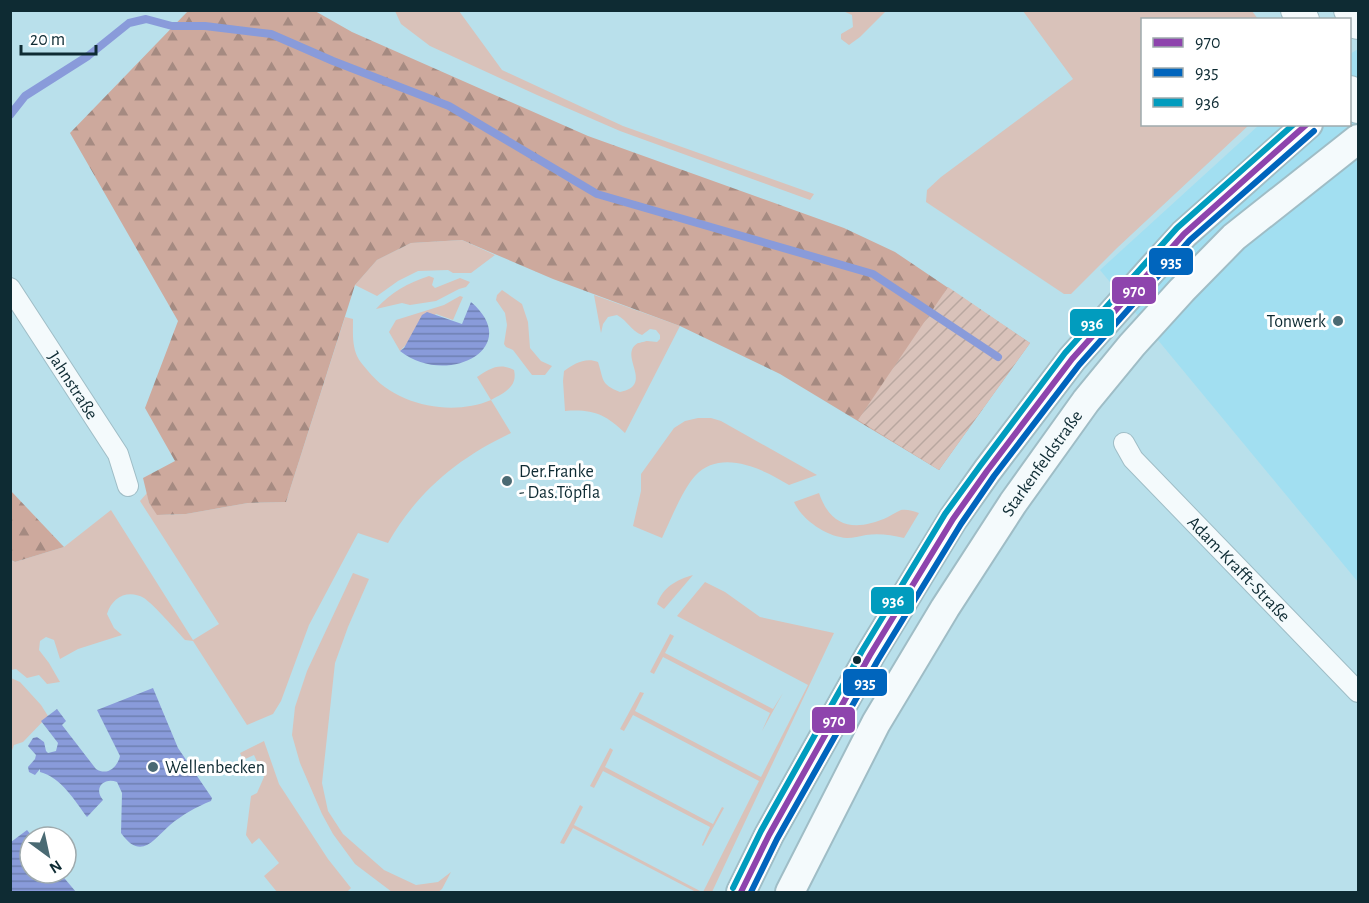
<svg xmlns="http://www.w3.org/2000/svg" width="1369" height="903" font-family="'Alegreya Sans',sans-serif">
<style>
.built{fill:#a2dff1}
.grass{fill:#d9c2ba}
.forest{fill:url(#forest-firs)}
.garden{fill:url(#garden-furrows)}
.water{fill:url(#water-rules)}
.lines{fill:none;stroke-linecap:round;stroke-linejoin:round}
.stream{stroke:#899bda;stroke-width:8}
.street-casing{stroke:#9fbdc6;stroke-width:22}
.secondary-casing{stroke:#9fbdc6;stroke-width:32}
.primary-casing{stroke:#9fbdc6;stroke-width:34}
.street{stroke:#f4fafc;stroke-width:20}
.secondary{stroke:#f4fafc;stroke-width:28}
.primary{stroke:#f4fafc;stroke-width:32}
.bus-1-casing{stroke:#fff;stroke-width:10}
.bus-2-casing{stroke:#fff;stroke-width:10}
.bus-3-casing{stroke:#fff;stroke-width:10}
.bus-1{stroke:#8e44ad;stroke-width:6}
.bus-2{stroke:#0065bd;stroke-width:6}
.bus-3{stroke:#019cbe;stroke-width:6}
.poi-dot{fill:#4a6a73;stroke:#fff;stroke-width:2}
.bus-dot{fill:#0e2b33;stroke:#fff;stroke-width:2}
.labels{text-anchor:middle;stroke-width:6;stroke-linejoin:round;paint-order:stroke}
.poi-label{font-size:18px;fill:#0e2b33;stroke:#fff;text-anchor:start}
.street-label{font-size:18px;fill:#0e2b33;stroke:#fff}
.line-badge{stroke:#fff;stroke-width:2}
.badge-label{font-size:16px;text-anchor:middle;font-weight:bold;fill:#fff}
</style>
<defs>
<pattern id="forest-firs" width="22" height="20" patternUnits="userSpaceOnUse" patternTransform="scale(1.5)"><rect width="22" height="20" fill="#cda99d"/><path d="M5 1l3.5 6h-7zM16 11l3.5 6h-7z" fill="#a58a81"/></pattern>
<pattern id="garden-furrows" width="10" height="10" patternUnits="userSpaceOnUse" patternTransform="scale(1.5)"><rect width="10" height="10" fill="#d9c2ba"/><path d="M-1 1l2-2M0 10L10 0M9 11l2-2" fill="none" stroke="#b9a7a0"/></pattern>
<pattern id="water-rules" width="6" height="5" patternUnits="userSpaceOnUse" patternTransform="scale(1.5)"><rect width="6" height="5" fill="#899bda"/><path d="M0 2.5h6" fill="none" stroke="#6e7fb1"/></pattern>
</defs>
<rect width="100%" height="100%" fill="#b9e0eb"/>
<path class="built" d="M 1358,49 L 1358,582 L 1100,270 L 1259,125 L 1350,124 L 1350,54 Z"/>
<g class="grass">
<path d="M 395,11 L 459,11 L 502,70 L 623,126 L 814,194 L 810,200 L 620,131 L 537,95 L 430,46 L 401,24 Z"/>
<path d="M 843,11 L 886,10 L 886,11 L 860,37 L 849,45 L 841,39 L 841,34 L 853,27 L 852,15 Z"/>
<path d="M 1252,11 L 1258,19 L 1142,20 L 1142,124 L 1249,125 L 1117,248 L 1071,294 L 1064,294 L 926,202 L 927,190 L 941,177 L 1073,79 L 1023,11 Z"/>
<path d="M 462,240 L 495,255 L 471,273 L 453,273 L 448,270 L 418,271 L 398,281 L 377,296 L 355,285 L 377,260 L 411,243 Z"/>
<path d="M 429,276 L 434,278 L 432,285 L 435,288 L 460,278 L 470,282 L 466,287 L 459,289 L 436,301 L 410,305 L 402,303 L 376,309 C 391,292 408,283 429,276 Z"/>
<path d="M 502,290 L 522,304 L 528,322 L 530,348 L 541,361 L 552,366 L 545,375 L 532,375 L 513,350 L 506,347 L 504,344 L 507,325 L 505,313 L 496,300 L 497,295 Z"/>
<path d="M 594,295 L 680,326 L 625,433 C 605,414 593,409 565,411 L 563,381 L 564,371 C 574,364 585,357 598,362 C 604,380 600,384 620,392 C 656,385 617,355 638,343 C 640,343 646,341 647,341 C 651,341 654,342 657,342 L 660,339 L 660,335 L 656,330 L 650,329 L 642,335 C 631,331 628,321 617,315 L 608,317 L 603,324 L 601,333 Z"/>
<path d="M 460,296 L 463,297 L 453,320 L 436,314 L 400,351 L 389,332 L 396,320 L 444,305 Z"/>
<path d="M 345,317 L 353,319 C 353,332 352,344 357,356 C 359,361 364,366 368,371 C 395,405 451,417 491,400 L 477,377 C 489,369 499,362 514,370 C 518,387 504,393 491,400 L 511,433 C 458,458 417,492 388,543 L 358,533 L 309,625 L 281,701 L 273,714 L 247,725 L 193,641 L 185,640 C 176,630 154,605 144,598 C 128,589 112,597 107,614 L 114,628 L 122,635 L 78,649 L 60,659 L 54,640 L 46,637 L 40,641 L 39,650 L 49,663 L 60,682 L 47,684 L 39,675 L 27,678 L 16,669 L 11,670 L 10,560 L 15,562 L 64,547 L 111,510 L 193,640 L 219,624 L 140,501 L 147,493 L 149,503 L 158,515 L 186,514 L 248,503 L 286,502 Z"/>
<path d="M 698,418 L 711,418 L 721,421 L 817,475 L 789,485 C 763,469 721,448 695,476 C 683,489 670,521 662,538 L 633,526 L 641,491 L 641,474 L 674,428 L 685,421 Z"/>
<path d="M 819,493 C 831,528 855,532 888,517 C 892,515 896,512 901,510 C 907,509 913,511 919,513 L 904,538 C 891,535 879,533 866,535 C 860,536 853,538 847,538 C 827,537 802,520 794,502 Z"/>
<path d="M 353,573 L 369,579 L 348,627 L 335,663 L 322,783 L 328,811 L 343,834 L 384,870 L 416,885 L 438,882 L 451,872 L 442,889 L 438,892 L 392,892 L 355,864 L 333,834 L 322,814 L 300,763 L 292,735 L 295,707 L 307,671 Z"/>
<path d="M 693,575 L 664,609 L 657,604 C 663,587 676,580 693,575 Z"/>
<path d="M 705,582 L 725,592 L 760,617 L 834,633 L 712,892 L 703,892 L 759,781 L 633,715 L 624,731 L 620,729 L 640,692 L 644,693 L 635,711 L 761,777 L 808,685 L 677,616 Z"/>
<path d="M 670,634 L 674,636 L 665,653 L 773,709 L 783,693 L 762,731 L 770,713 L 663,657 L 654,674 L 650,672 Z"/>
<path d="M 11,678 L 20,682 L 41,705 L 48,716 L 23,742 L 14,745 L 11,753 Z"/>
<path d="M 264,741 L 279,784 L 328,859 L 351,888 L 347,892 L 277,892 L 264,876 L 279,863 L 259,838 L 252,844 L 246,835 L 251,796 L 257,793 L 264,777 L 254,755 L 243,760 L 240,753 Z"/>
<path d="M 610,748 L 613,750 L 605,767 L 713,824 L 722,807 L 724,808 L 703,846 L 702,845 L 710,827 L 603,771 L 594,788 L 590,786 Z"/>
<path d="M 580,805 L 583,807 L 574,825 L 702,892 L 696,892 L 573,828 L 564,844 L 560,843 Z"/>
</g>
<g class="forest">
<path d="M 188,11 L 315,11 L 352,32 L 588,136 L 844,228 L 895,252 L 1030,343 L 939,470 L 780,374 L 680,326 L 553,279 L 462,240 L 411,243 L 377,260 L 355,285 L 286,502 L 248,503 L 186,514 L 157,515 L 149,503 L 143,478 L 175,461 L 145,408 L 178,321 L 70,133 Z"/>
<path d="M 11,491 L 64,547 L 15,562 L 11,560 Z"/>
</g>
<path class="garden" d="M 948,287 L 1030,343 L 939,470 L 858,420 Z"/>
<g class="water">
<path d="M 471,302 C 525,348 446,388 400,351 L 404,348 L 422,315 L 427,312 L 462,324 Z"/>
<path d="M 153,688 L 178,748 L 212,798 L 211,801 C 196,807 182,815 170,825 C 153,840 141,861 121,833 L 122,793 L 117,782 C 104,777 93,788 103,800 L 87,817 C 75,801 61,777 40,772 L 40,769 L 35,775 L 29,772 L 28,767 L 35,759 L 36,755 L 28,746 L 33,738 L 37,737 L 44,742 L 46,751 L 48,753 L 56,751 L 58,743 L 41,721 L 57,709 L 66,721 L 62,725 L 96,769 C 107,776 117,768 120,756 L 97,710 Z"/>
<path d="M 27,830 L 33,837 L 30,837 L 30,873 L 60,873 L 76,892 L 11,892 L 11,842 Z"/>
</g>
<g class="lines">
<path class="stream" d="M 10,115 L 25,96 L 88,56 L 129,23 L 146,19 L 172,26 L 205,26 L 271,34 L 333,61 L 449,106 L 597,194 L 873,274 L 998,357"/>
<g class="street-casing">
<g id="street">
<path id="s1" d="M 10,288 L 118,454 L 128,486"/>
<path id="s2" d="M 1124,443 L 1133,459 L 1358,692"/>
</g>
</g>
<g class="secondary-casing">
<g id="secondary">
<path d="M 741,892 L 769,835 L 870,655 L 953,519 L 987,471 L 1072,359 L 1154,267 L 1184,234 L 1308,124"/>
<path id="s3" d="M 790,892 L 876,723 L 945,608 L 1013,503 L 1086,401 L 1132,345 L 1182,290 L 1234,237 L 1358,139"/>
</g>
</g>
<g class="primary-casing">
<g id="primary">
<path d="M 1297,10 L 1303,20"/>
<path d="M 1350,10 L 1358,23"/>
<path d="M 1350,92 L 1358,107"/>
</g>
</g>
<use href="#street" class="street"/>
<use href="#secondary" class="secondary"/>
<use href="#primary" class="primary"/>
<g class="bus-1-casing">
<path id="bus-1" d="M 741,892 L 769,835 L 870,655 L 953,519 L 987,471 L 1072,359 L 1184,234 L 1307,124"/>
</g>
<g class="bus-2-casing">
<path id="bus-2" d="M 751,892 L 777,839 L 878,660 L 961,524 L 994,476 L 1079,365 L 1190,240 L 1314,131"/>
</g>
<g class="bus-3-casing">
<path id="bus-3" d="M 733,888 L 761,831 L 862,651 L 945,514 L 980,466 L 1065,353 L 1177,228 L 1294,124"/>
</g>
<use href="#bus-1" class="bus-1"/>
<use href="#bus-2" class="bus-2"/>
<use href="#bus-3" class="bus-3"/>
</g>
<g class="poi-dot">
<circle cx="1338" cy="321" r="6"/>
<circle cx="507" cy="481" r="6"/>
<circle cx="153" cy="767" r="6"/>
</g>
<circle class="bus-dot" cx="857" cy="660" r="5"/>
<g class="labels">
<g class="poi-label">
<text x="1326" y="327" text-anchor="end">Tonwerk</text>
<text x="519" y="477">Der.Franke<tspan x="519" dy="21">- Das.Töpfla</tspan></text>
<text x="165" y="773">Wellenbecken</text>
</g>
<g class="street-label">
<text dy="6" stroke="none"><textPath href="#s1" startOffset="116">Jahnstraße</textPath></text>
<text dy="6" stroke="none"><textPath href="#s3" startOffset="498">Starkenfeldstraße</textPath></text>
<text dy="6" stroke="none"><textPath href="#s2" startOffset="171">Adam-Krafft-Straße</textPath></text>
</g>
</g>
<g class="line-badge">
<rect x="1148" y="247" width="46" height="29" rx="6" fill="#0065bd"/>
<rect x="1111" y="276" width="46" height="29" rx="6" fill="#8e44ad"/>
<rect x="1069" y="308" width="46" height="29" rx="6" fill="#019cbe"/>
<rect x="870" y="586" width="45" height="29" rx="6" fill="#019cbe"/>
<rect x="842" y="668" width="46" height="29" rx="6" fill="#0065bd"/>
<rect x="811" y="706" width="45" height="28" rx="6" fill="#8e44ad"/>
</g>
<g class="badge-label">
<text x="1171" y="267">935</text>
<text x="1134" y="296">970</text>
<text x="1092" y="329">936</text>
<text x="893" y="606">936</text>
<text x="865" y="688">935</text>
<text x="834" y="726">970</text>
</g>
<rect width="1369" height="903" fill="none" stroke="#0e2b33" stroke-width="24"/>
<rect x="1141" y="18" width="210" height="108" fill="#ffffff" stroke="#9faaad" stroke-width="1.5"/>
<rect x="1153" y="38" width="30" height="9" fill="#8e44ad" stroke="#9faaad" stroke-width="1.5"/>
<text x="1195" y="48" font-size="18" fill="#0e2b33">970</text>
<rect x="1153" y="68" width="30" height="9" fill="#0065bd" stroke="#9faaad" stroke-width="1.5"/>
<text x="1195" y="78" font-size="18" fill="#0e2b33">935</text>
<rect x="1153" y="98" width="30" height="9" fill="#019cbe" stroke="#9faaad" stroke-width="1.5"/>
<text x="1195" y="108" font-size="18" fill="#0e2b33">936</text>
<g transform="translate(48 855) rotate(147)"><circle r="28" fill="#ffffff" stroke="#9faaad" stroke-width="1.5"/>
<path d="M0-4.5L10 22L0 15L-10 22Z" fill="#4a6a73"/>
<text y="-9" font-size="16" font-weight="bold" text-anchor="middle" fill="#0e2b33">N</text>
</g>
<path d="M21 45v9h75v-9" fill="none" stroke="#0e2b33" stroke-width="3"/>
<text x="30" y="45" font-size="18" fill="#0e2b33" stroke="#ffffff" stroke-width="4.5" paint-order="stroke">20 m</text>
</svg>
